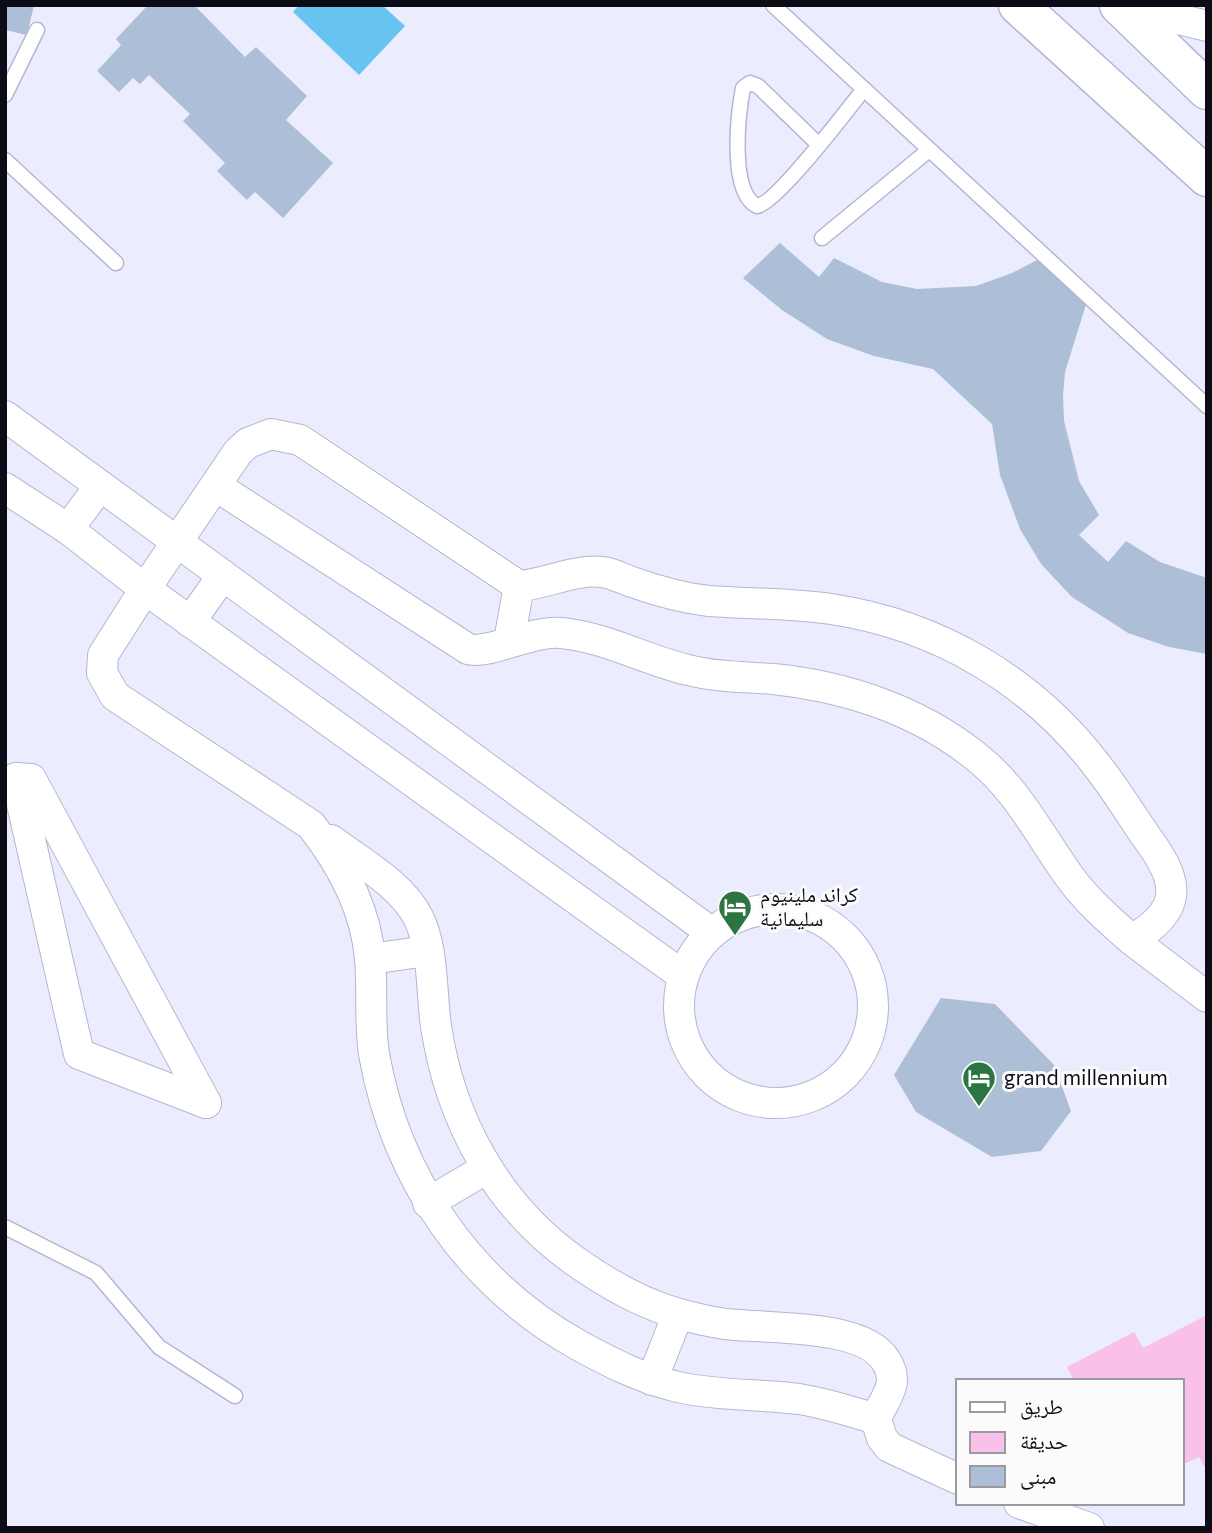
<svg xmlns="http://www.w3.org/2000/svg" width="1212" height="1533" font-family="Commissioner,'Noto Naskh Arabic',sans-serif">
<style>
.green{fill:#f9c0e9}
.water{fill:#67c3ef}
.building{fill:#adbed7}
.lines{fill:none;stroke-linecap:round;stroke-linejoin:round}
.service-casing{stroke:#b5b6d2;stroke-width:17}
.minor-casing{stroke:#b5b6d2;stroke-width:32}
.secondary-casing{stroke:#b5b6d2;stroke-width:41}
.service{stroke:#fff;stroke-width:14}
.minor{stroke:#fff;stroke-width:30}
.secondary{stroke:#fff;stroke-width:38}
.labels{text-anchor:middle;stroke-width:6;stroke-linejoin:round;paint-order:stroke}
.poi-label{font-size:21px;fill:#0c0c16;stroke:#fbfbfb;text-anchor:start}
</style>
<rect width="100%" height="100%" fill="#ebecfe"/>
<path class="green" d="M 1207,1315 L 1207,1471 L 1199,1457 L 1182,1465 L 1182,1381 L 1074,1381 L 1067,1367 L 1134,1332 L 1143,1348 Z"/>
<path class="water" d="M 299,5 L 382,5 L 405,26 L 359,75 L 293,12 Z"/>
<g class="building">
<path d="M 5,5 L 34,5 L 27,35 L 5,30 Z"/>
<path d="M 148,5 L 194,5 L 245,57 L 256,47 L 307,96 L 286,120 L 333,163 L 283,218 L 255,192 L 247,200 L 217,171 L 225,163 L 183,121 L 190,114 L 149,75 L 140,84 L 133,78 L 119,92 L 97,71 L 121,45 L 116,39 Z"/>
<path d="M 780,243 L 819,277 L 834,258 L 882,282 L 917,289 L 976,286 L 1012,273 L 1043,257 L 1088,298 L 1065,372 L 1063,396 L 1064,421 L 1079,481 L 1099,515 L 1079,535 L 1108,562 L 1126,541 L 1160,562 L 1207,578 L 1207,654 L 1169,647 L 1128,633 L 1072,597 L 1041,564 L 1020,529 L 1000,475 L 992,424 L 933,369 L 874,356 L 827,339 L 782,310 L 743,278 Z"/>
<path d="M 941,998 L 995,1004 L 1054,1065 L 1071,1111 L 1041,1151 L 992,1157 L 916,1112 L 894,1075 Z"/>
</g>
<g class="lines">
<g class="service-casing">
<g id="service">
<path d="M 773,5 L 1207,406"/>
<path d="M 5,95 L 37,30"/>
<path d="M 818,144 L 758,86 L 750,83 L 743,88 C 738,114 729,192 757,206 C 776,204 848,109 864,89"/>
<path d="M 5,160 L 116,263"/>
<path d="M 822,238 L 929,150"/>
<path d="M 5,1227 L 96,1273 L 159,1347 L 235,1396"/>
</g>
</g>
<g class="minor-casing">
<g id="minor">
<path d="M 1120,5 L 1207,26"/>
<path d="M 5,416 L 712,933"/>
<path d="M 216,486 L 468,649 C 489,655 532,630 561,633 C 605,637 645,660 688,670 C 716,677 744,677 773,679 C 845,686 917,710 974,755 C 1016,787 1039,834 1069,876 C 1086,900 1109,920 1132,940"/>
<path d="M 5,488 L 68,529 L 145,589 L 682,975"/>
<path d="M 68,529 L 100,486"/>
<path d="M 190,622 L 223,575"/>
<path d="M 509,641 L 519,586"/>
<path d="M 16,778 L 79,1054 L 206,1103"/>
<path d="M 16,778 L 31,779 L 206,1103"/>
<path d="M 331,840 C 360,862 401,884 418,917 C 434,948 431,992 436,1026 C 450,1120 497,1206 575,1261 C 606,1283 643,1304 679,1314 C 694,1318 710,1322 726,1324 C 766,1329 864,1323 886,1361 C 901,1384 884,1398 876,1419"/>
<circle cx="776" cy="1006" r="97"/>
<path d="M 370,959 L 427,951"/>
<path d="M 428,1203 L 487,1168"/>
<path d="M 652,1380 L 678,1314"/>
<path d="M 958,1479 L 889,1447 L 882,1438 L 876,1419 C 850,1411 825,1403 799,1399 C 758,1394 718,1396 678,1387 C 643,1379 611,1363 580,1346 C 470,1285 396,1179 374,1054 C 369,1022 373,990 370,959 C 366,909 341,863 311,825 L 115,696 L 102,673 L 103,655 L 145,589 L 238,452 L 248,443 L 271,434 L 300,440 L 519,586 C 547,584 573,569 602,572 C 612,573 623,579 632,582 C 657,591 683,598 709,601 C 750,604 791,603 831,609 C 938,625 1033,681 1098,767 C 1117,791 1132,817 1150,842 C 1181,885 1181,911 1132,940 L 1207,997"/>
<path d="M 1019,1503 L 1089,1528"/>
</g>
</g>
<g class="secondary-casing">
<g id="secondary">
<path d="M 1018,5 L 1207,177"/>
<path d="M 1119,5 L 1207,90"/>
</g>
</g>
<use href="#service" class="service"/>
<use href="#minor" class="minor"/>
<use href="#secondary" class="secondary"/>
</g>
<defs>
<g id="hotel-pin" transform="scale(1.75)"><path d="M0 17L-7.5 6A9.5 9.5 0 1 1 7.5 6Z" fill="#2c7542" stroke="#fbfbfb"/><path d="M-6-4.5h1.5V1H6V5H4.5V3h-9V5H-6ZM-4 0a1.8 1.8 0 1 1 3.6 0ZM.5 0V-2.5h3Q6-2.5 6 0Z" fill="#fff"/></g>
</defs>
<g fill-rule="evenodd">
<use href="#hotel-pin" x="735" y="907"/>
<use href="#hotel-pin" x="979" y="1078"/>
</g>
<g class="labels">
<g class="poi-label">
<text x="760" y="902">كراند ملينيوم<tspan x="760" dy="24">سليمانية</tspan></text>
<text x="1004" y="1085">grand millennium</text>
</g>
</g>
<rect width="1212" height="1533" fill="none" stroke="#0c0c16" stroke-width="14"/>
<rect x="956" y="1379" width="228" height="126" fill="#fbfbfb" stroke="#9b9b9f" stroke-width="2"/>
<rect x="970" y="1402" width="35" height="10" fill="#ffffff" stroke="#9b9b9f" stroke-width="2"/>
<text x="1020" y="1414" font-size="21" fill="#0c0c16">طريق</text>
<rect x="970" y="1432" width="35" height="21" fill="#f9c0e9" stroke="#9b9b9f" stroke-width="2"/>
<text x="1020" y="1449" font-size="21" fill="#0c0c16">حديقة</text>
<rect x="970" y="1466" width="35" height="21" fill="#adbed7" stroke="#9b9b9f" stroke-width="2"/>
<text x="1020" y="1484" font-size="21" fill="#0c0c16">مبنى</text>
</svg>
